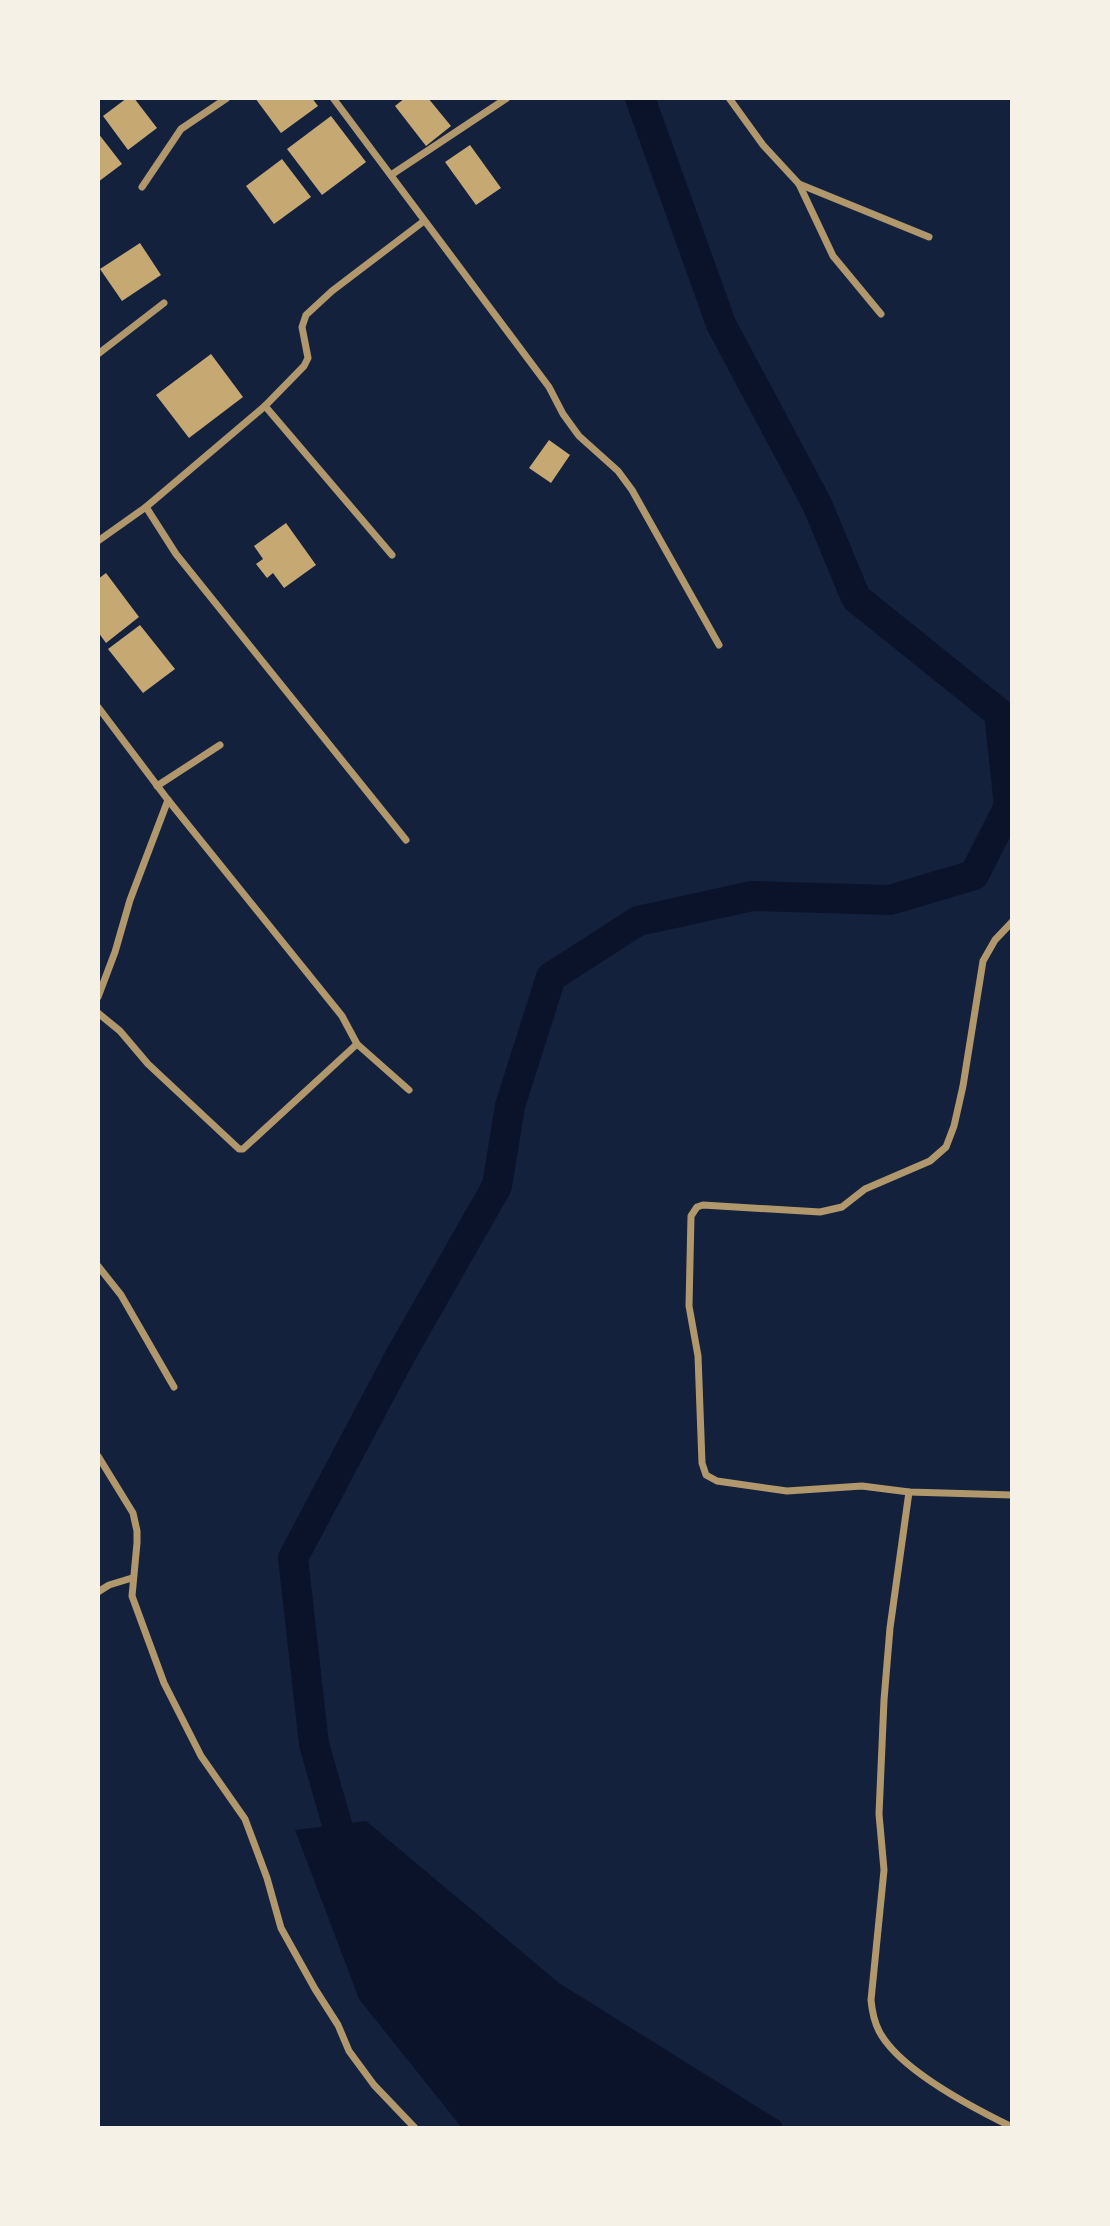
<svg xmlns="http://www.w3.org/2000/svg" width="1110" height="2226" font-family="Karla,sans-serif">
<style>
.water{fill:#0b132b}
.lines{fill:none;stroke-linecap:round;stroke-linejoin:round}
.river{stroke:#0b132b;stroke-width:30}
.building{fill:#c6a872}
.minor{stroke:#b1986c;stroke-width:7}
</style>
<rect width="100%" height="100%" fill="#14213d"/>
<path class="water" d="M 366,1821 L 559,1983 L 780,2121 L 784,2128 L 462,2128 L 359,1999 L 295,1830 Z"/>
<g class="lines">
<path class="river" d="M 348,1863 L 314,1744 L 293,1558 L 400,1356 L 497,1186 L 510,1106 L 551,977 L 638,921 L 752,896 L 890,900 L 974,875 L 1009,806 L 999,713 L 856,598 L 817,504 L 721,324 L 640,98"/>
</g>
<g class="building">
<path d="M 127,98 L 134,98 L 157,128 L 128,150 L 103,116 Z"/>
<path d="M 255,98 L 312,98 L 318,106 L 281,133 Z"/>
<path d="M 405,98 L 428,98 L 451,126 L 426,146 L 395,106 Z"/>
<path d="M 331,116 L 366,162 L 322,195 L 287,149 Z"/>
<path d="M 98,133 L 122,164 L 98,182 Z"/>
<path d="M 470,145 L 501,188 L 476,205 L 445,162 Z"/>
<path d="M 282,159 L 311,197 L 274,224 L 246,186 Z"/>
<path d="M 140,243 L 161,275 L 122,301 L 100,269 Z"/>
<path d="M 211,354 L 243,397 L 189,438 L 156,395 Z"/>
<path d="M 549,440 L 570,455 L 551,483 L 529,468 Z"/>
<path d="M 286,523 L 316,565 L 284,588 L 273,573 L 267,578 L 256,564 L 263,559 L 254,546 Z"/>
<path d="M 106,573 L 139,617 L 106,643 L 98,632 L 98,579 Z"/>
<path d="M 140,625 L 175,669 L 143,693 L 108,649 Z"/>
</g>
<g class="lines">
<g class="minor">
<path d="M 333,98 L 549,387 L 563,414 L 579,436 L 618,471 L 632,490 L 719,645"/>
<path d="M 729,98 L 763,145 L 799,184 L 833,256 L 881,314"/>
<path d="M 391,175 L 507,98"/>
<path d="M 799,184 L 929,237"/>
<path d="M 142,187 L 181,129 L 227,98"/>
<path d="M 98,354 L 164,303"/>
<path d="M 265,406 L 392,555"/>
<path d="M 146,507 L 176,554 L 406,840"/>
<path d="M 98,541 L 146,507 L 265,406 L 304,366 L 308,358 L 302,327 L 306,315 L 332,291 L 424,221"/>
<path d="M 98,707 L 168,800 L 342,1016 L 357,1044 L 409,1090"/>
<path d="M 157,786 L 220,745"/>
<path d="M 1012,922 L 995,940 L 983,961 L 963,1086 L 954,1126 L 946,1147 L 930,1161 L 865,1189 L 842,1207 L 820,1212 L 703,1205 L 697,1207 L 691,1216 L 689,1306 L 698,1356 L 702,1463 L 706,1475 L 717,1481 L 787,1491 L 862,1486 L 909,1492 L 1012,1495"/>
<path d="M 98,997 L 115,952 L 130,900 L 168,800"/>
<path d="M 98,1013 L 120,1031 L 148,1064 L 239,1149 L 243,1149 L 357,1044"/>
<path d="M 98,1266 L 121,1295 L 174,1387"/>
<path d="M 98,1456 L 133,1513 L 137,1531 L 137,1543 L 132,1596 L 164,1683 L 201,1756 L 245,1819 L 267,1878 L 281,1928 L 315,1989 L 338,2025 L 349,2051 L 374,2085 L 415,2128"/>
<path d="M 909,1492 L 890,1628 L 884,1700 L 879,1814 L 884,1870 L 871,2000 C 872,2011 874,2021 879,2031 C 899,2070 973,2108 1012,2127"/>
<path d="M 98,1592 L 109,1585 L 132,1578"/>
</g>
</g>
<rect width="1110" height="2226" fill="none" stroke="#f6f1e7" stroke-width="200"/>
</svg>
